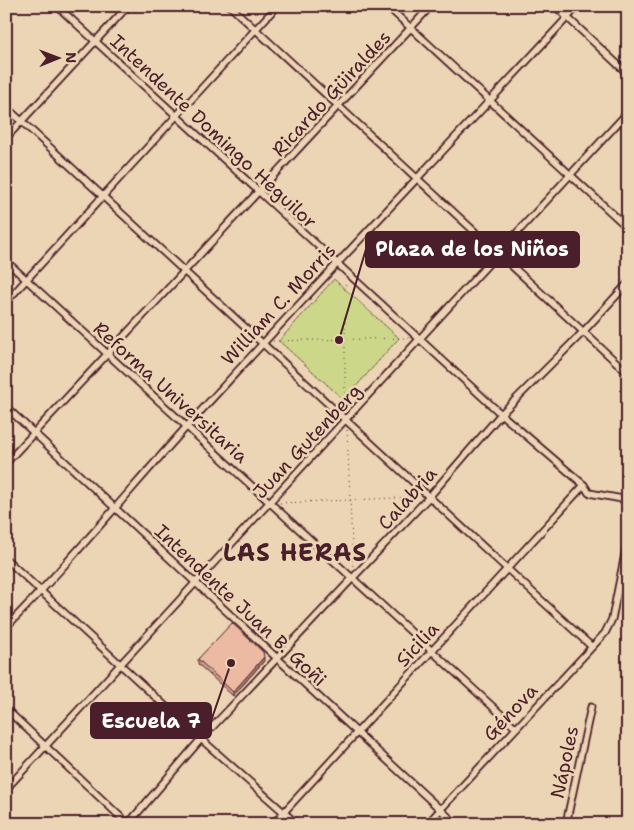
<svg xmlns="http://www.w3.org/2000/svg" width="634" height="830" font-family="'Shantell Sans',sans-serif">
<style>
.green{fill:#ccd78a;stroke:#8b7b5a}
.lines{fill:none;stroke-linecap:round;stroke-linejoin:round}
.street-casing{stroke:#4a1f2b;stroke-width:9}
.path{stroke:#4a1f2b;stroke-width:1;stroke-dasharray:1 4;stroke-linecap:butt}
.street{stroke:#ecd5b4;stroke-width:5.5}
.wall{fill:#cb9f8b;stroke:#4a1f2b}
.shaded-wall{fill:#a58271;stroke:#4a1f2b}
.building{fill:#ecb9a2;stroke:#4a1f2b}
.labels{text-anchor:middle;stroke-width:5;stroke-linejoin:round;paint-order:stroke}
.street-label{font-size:19px;fill:#4a1f2b;stroke:#ecd5b4}
.district-label{font-size:24px;font-weight:bold;letter-spacing:1px;fill:#4a1f2b;stroke:#ecd5b4}
.leader{fill:none;stroke:#4a1f2b;stroke-width:2}
.callout-dot{fill:#4a1f2b;stroke:#ecd5b4;stroke-width:2}
.callout{fill:#4a1f2b;stroke:#4a1f2b;stroke-width:2}
.callout-label{font-size:20px;text-anchor:middle;font-weight:bold;fill:#fff}
</style>
<rect width="100%" height="100%" fill="#ecd5b4"/>
<filter id="ink" filterUnits="userSpaceOnUse"><feTurbulence type="fractalNoise" baseFrequency=".02" numOctaves="2"/><feDisplacementMap in="SourceGraphic" scale="10" xChannelSelector="R" yChannelSelector="G"/><feConvolveMatrix kernelMatrix="1 2 1 2 8 2 1 2 1" color-interpolation-filters="sRGB"/></filter>
<g filter="url(#ink)">
<path class="green" d="M 334,279 L 399,338 L 344,400 L 279,341 Z"/>
<g class="lines">
<g class="street-casing">
<g id="street">
<path d="M 57,6 L 501,414 L 584,485 L 589,493 L 628,500"/>
<path d="M 230,6 L 628,373"/>
<path d="M 387,6 L 628,228"/>
<path d="M 555,6 L 628,74"/>
<path d="M 6,107 L 591,646"/>
<path d="M 6,138 L 128,6"/>
<path d="M 6,261 L 516,728"/>
<path d="M 6,302 L 277,6"/>
<path d="M 6,407 L 456,824"/>
<path d="M 6,463 L 431,6"/>
<path d="M 6,559 L 201,739 L 297,824"/>
<path d="M 6,627 C 74,559 134,484 199,413 C 324,276 452,142 578,6"/>
<path d="M 6,709 L 128,824"/>
<path d="M 6,789 L 628,112"/>
<path d="M 128,824 L 201,739 L 429,497 L 501,414 L 583,332 L 628,283"/>
<path d="M 273,824 L 584,485"/>
<path d="M 427,824 L 605,633 L 612,619 L 628,539"/>
<path d="M 566,824 L 591,707"/>
</g>
</g>
<g class="path">
<path d="M 339,284 L 334,279 L 279,341 L 344,400 L 399,338 L 370,312"/>
<path d="M 345,290 L 346,281"/>
<path d="M 345,317 L 345,411"/>
<path d="M 273,341 L 409,338"/>
<path d="M 347,430 L 353,568"/>
<path d="M 280,503 L 419,497"/>
</g>
<use href="#street" class="street"/>
</g>
<path class="wall" d="M 198,659 L 264,661 L 233,696 L 198,664 Z"/>
<path class="shaded-wall" d="M 264,657 L 264,661 L 233,696 L 233,692 Z"/>
<path class="building" d="M 232,623 L 263,652 L 264,657 L 233,692 L 198,659 Z"/>
</g>
<g class="labels">
<g class="street-label">
<text transform="translate(331 93) rotate(-47)" y="7">Ricardo Güiraldes</text>
<text transform="translate(214 131) rotate(43)" y="7">Intendente Domingo Heguilor</text>
<text transform="translate(278 304) rotate(-47)" y="7">William C. Morris</text>
<text transform="translate(171 392) rotate(42)" y="7">Reforma Universitaria</text>
<text transform="translate(307 441) rotate(-47)" y="7">Juan Gutenberg</text>
<text transform="translate(407 498) rotate(-48)" y="7">Calabria</text>
<text transform="translate(241 605) rotate(43)" y="7">Intendente Juan B. Goñi</text>
<text transform="translate(417 644) rotate(-47)" y="7">Sicilia</text>
<text transform="translate(510 712) rotate(-47)" y="7">Génova</text>
<text transform="translate(564 762) rotate(-78)" y="7">Nápoles</text>
</g>
<g class="district-label">
<text x="295" y="561">LAS HERAS</text>
</g>
</g>
<path class="leader" d="M339 340L366 249M231 663L211 721"/>
<g class="callout-dot">
<circle cx="339" cy="340" r="5"/>
<circle cx="231" cy="663" r="5"/>
</g>
<g class="callout">
<rect x="366" y="232" width="213" height="35" rx="5"/>
<rect x="91" y="703" width="120" height="35" rx="5"/>
</g>
<g class="callout-label">
<text x="472" y="256">Plaza de los Niños</text>
<text x="151" y="728">Escuela 7</text>
</g>
<rect width="634" height="830" fill="none" stroke="#ecd5b4" stroke-width="25"/>
<rect x="12" y="12" width="609" height="805" fill="none" stroke="#4a1f2b" stroke-width="2" filter="url(#ink)"/>
<g transform="translate(58 58) rotate(89)" stroke="#ecd5b4" stroke-width="4" paint-order="stroke">
<path d="M0-4L9 19L0 12L-9 19Z" fill="#4a1f2b"/>
<text y="-8" font-size="14" font-weight="bold" text-anchor="middle" fill="#4a1f2b">N</text>
</g>
</svg>
